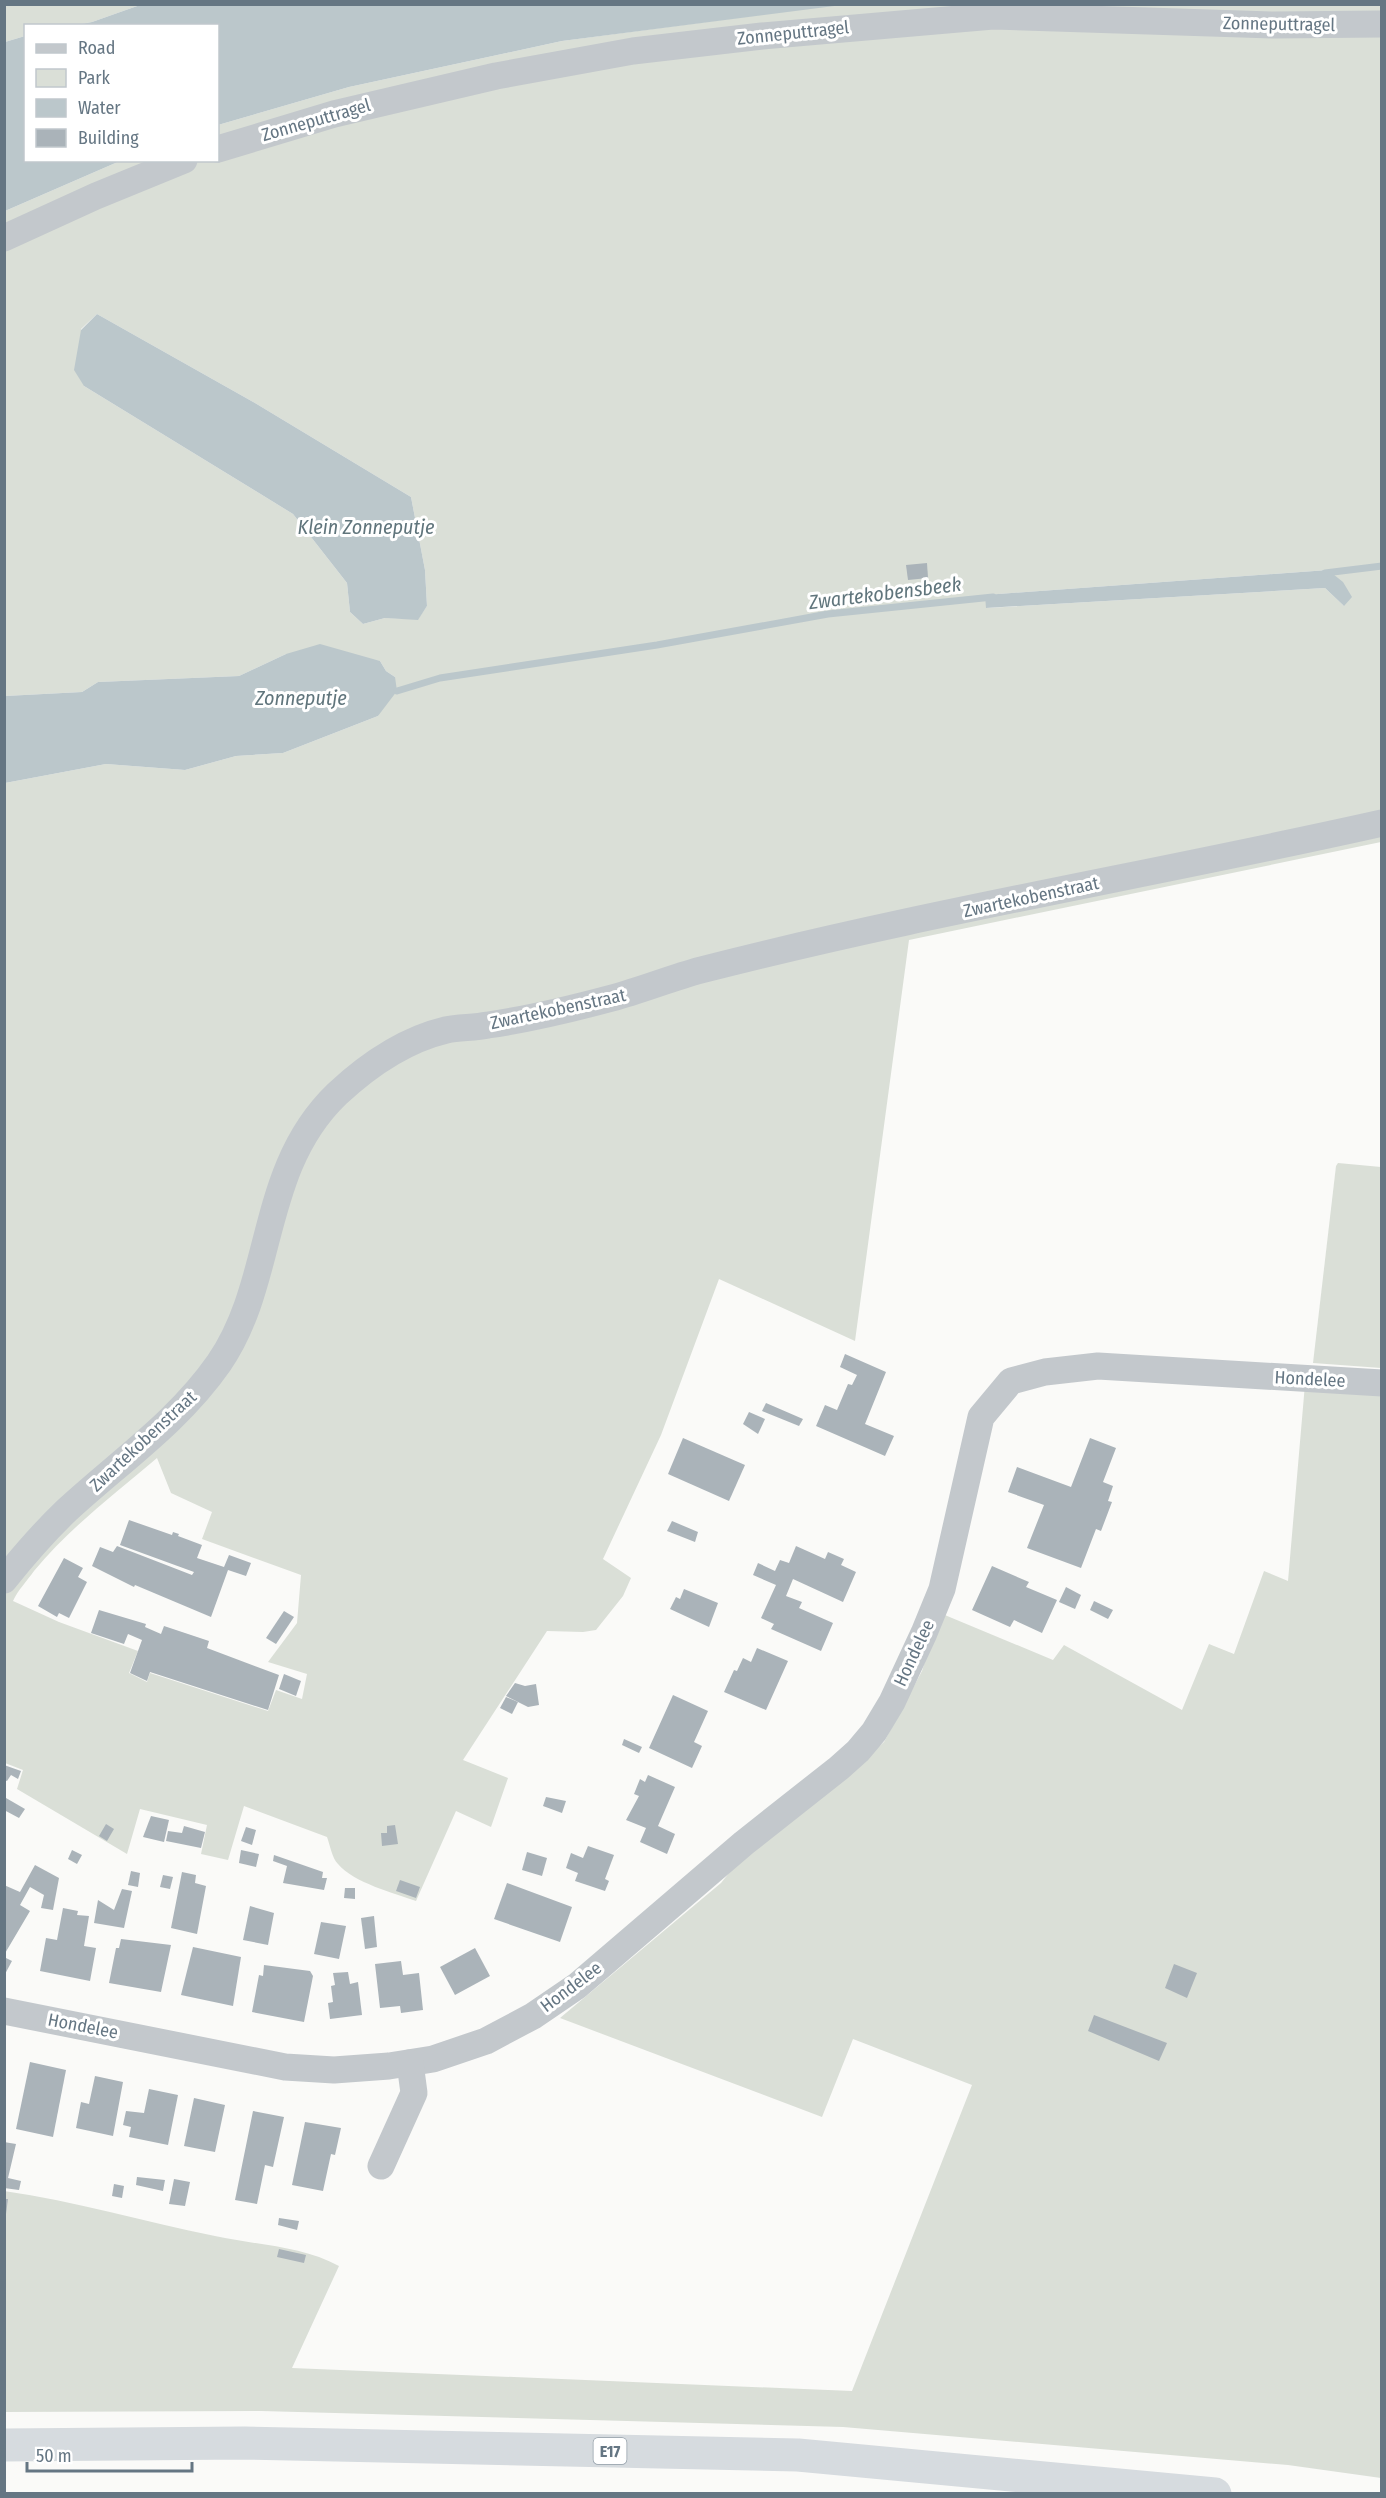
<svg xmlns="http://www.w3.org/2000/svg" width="1386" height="2498" font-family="'Fira Sans Condensed',sans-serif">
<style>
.green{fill:#dadfd7;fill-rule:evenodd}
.water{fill:#bbc7cb}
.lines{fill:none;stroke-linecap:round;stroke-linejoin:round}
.stream{stroke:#bbc7cb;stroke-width:7}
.building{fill:#aab3b9}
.minor{stroke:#c3c8cc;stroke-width:27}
.highway{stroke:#d6dbdf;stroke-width:33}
.labels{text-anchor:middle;stroke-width:6;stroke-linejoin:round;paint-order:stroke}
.shield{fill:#fff;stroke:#939fa8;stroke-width:1.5}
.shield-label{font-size:16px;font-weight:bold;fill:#657683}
.street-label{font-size:18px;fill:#657683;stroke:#fff}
.water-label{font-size:20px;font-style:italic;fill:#60757c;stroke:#fff}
</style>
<rect width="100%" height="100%" fill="#fafaf8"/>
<g class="green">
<path d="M 842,4 L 1381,5 L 1381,842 L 909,940 L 855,1341 L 719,1279 L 661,1435 L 603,1559 L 631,1578 L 623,1596 L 596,1630 L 583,1632 L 547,1631 L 463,1760 L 508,1778 L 491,1827 L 456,1811 L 416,1901 C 394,1893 354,1883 338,1864 C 332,1858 330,1845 327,1837 L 244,1806 L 228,1860 L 201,1854 L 207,1825 L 140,1809 L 127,1854 L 17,1789 L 23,1770 L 5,1763 L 5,783 L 106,764 L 185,770 L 236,756 L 283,753 L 378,716 L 395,677 L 386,671 L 380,661 L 286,654 L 239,676 L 98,682 L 82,692 L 5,696 L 5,211 L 120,161 L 218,160 L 218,125 L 349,87 L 562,41 ZM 97,314 L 255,403 L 411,497 L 425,570 L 427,606 L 418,619 L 385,618 L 363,624 L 350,612 L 347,583 L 293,514 L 84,386 L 81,329 ZM 1328,570 L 1344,606 L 1325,588 L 987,608 L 985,595 ZM 157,1458 L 171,1493 L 212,1512 L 202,1539 L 301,1575 L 297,1623 L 268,1662 L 307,1674 L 302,1699 L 276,1690 L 268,1711 L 150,1673 L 147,1682 L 129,1673 L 138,1651 L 59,1622 L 13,1601 C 18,1590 27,1581 34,1571 C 69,1528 115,1494 157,1458 Z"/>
<path d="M 5,5 L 140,5 L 92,22 L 76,25 L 26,26 L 25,36 L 5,42 Z"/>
<path d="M 1338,1163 L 1381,1167 L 1381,1368 L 1313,1363 L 1336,1166 Z"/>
<path d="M 1305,1384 L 1381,1390 L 1381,2478 L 1288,2465 L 843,2427 L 261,2411 L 5,2412 L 4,2191 C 75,2201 145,2222 215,2236 C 256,2245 302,2246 339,2266 L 292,2368 L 852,2391 L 972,2085 L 853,2039 L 822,2117 L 560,2018 L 721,1883 L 741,1858 L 836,1784 L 884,1742 L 922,1671 L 940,1613 L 1053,1660 L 1064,1645 L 1182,1710 L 1209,1644 L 1234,1654 L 1264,1571 L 1288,1581 Z"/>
</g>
<g class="water">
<path d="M 140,5 L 140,4 L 842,5 L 562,41 L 349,87 L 218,125 L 218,26 L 76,25 L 92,22 Z"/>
<path d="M 25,36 L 26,160 L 120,161 L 5,211 L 5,42 Z"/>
<path d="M 97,314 L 255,403 L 411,497 L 425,570 L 427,606 L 418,620 L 385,618 L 363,624 L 350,612 L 347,583 L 293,514 L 84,386 L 74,370 L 81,330 Z"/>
<path d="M 1328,570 L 1343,582 L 1352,597 L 1344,606 L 1325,588 L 986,608 L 985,595 Z"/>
<path d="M 320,644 L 380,661 L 386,671 L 395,677 L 397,691 L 378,716 L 283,753 L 236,756 L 185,770 L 106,764 L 5,783 L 5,696 L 82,692 L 98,682 L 239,676 L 286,654 Z"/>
</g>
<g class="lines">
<g class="stream">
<path d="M 1325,573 L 1382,566"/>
<path d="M 397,691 L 440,678 L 657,645 L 828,614 L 993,597"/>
</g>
</g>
<g class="building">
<path d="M 927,563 L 928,578 L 908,580 L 906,565 Z"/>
<path d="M 845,1354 L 886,1372 L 865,1424 L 894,1436 L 885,1456 L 816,1426 L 825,1405 L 837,1410 L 848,1384 L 852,1385 L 857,1375 L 840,1367 Z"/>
<path d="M 766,1403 L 803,1419 L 799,1426 L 762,1411 Z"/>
<path d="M 749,1412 L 765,1419 L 758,1434 L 743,1424 Z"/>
<path d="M 683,1438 L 745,1465 L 729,1501 L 668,1474 Z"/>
<path d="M 1090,1438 L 1116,1448 L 1103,1482 L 1113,1486 L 1108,1501 L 1112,1502 L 1101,1531 L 1096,1529 L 1081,1568 L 1027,1548 L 1044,1505 L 1008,1492 L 1017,1467 L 1071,1487 Z"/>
<path d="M 129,1520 L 172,1535 L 173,1532 L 179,1534 L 178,1536 L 202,1545 L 197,1558 L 224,1567 L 229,1555 L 251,1563 L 246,1576 L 228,1570 L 211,1617 L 135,1585 L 134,1587 L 92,1566 L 100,1547 L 113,1552 L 117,1546 L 192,1575 L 194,1572 L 120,1545 Z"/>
<path d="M 672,1521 L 698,1532 L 695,1542 L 667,1531 Z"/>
<path d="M 796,1546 L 825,1559 L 828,1552 L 844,1559 L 841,1565 L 856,1572 L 843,1602 L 793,1579 L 786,1596 L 802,1602 L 799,1608 L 833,1623 L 821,1651 L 771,1629 L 774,1624 L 761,1618 L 776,1585 L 753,1575 L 758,1563 L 775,1571 L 780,1560 L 789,1563 Z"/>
<path d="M 64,1558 L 83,1568 L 78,1577 L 87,1582 L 69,1618 L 59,1613 L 57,1617 L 38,1606 Z"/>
<path d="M 992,1566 L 1029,1582 L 1026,1587 L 1057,1600 L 1042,1633 L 1014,1620 L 1010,1627 L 972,1610 Z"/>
<path d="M 1066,1587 L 1081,1595 L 1075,1609 L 1059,1602 Z"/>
<path d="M 684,1589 L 718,1603 L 709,1627 L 670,1609 L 676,1597 L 680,1599 Z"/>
<path d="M 1094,1601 L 1113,1610 L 1108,1619 L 1090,1610 Z"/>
<path d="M 99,1610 L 146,1624 L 145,1627 L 161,1634 L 164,1626 L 209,1641 L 207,1648 L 279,1675 L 268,1710 L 150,1672 L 147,1681 L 130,1673 L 142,1640 L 128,1634 L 124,1644 L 91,1633 Z"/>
<path d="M 284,1611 L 294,1617 L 276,1644 L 266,1638 Z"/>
<path d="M 757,1648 L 788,1661 L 766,1710 L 724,1692 L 734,1670 L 737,1671 L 743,1658 L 751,1662 Z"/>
<path d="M 284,1674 L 301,1681 L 296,1696 L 279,1689 Z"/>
<path d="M 515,1683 L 525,1686 L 536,1684 L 539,1705 L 528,1707 L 506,1696 Z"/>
<path d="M 673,1695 L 708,1711 L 694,1742 L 702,1746 L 692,1768 L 649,1748 Z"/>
<path d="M 506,1697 L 518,1702 L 512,1714 L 500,1708 Z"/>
<path d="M 624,1739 L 642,1747 L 639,1753 L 622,1745 Z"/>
<path d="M 4,1765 L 21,1771 L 18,1779 L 11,1775 L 7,1781 L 4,1780 Z"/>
<path d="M 648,1775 L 675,1787 L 658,1826 L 675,1834 L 667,1854 L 640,1842 L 646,1828 L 626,1820 L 639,1796 L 634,1794 L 640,1779 L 645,1782 Z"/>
<path d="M 546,1797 L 566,1801 L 562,1813 L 543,1806 Z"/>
<path d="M 6,1798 L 25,1809 L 19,1818 L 4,1810 Z"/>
<path d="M 151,1816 L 169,1820 L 164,1842 L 143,1837 Z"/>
<path d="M 106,1824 L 114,1829 L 107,1841 L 99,1836 Z"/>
<path d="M 395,1825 L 398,1844 L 382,1846 L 381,1833 L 387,1833 L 387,1826 Z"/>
<path d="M 184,1826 L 205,1832 L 201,1848 L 166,1841 L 168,1831 L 182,1833 Z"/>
<path d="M 246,1827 L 256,1830 L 252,1845 L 241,1841 Z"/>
<path d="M 588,1846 L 614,1855 L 605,1879 L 609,1881 L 605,1891 L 575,1881 L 578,1873 L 566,1868 L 571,1853 L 583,1858 Z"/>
<path d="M 72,1850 L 82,1855 L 77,1864 L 68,1859 Z"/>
<path d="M 241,1850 L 259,1854 L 256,1867 L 239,1863 Z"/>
<path d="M 527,1852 L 547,1858 L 542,1876 L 522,1870 Z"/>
<path d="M 274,1855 L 323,1872 L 322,1878 L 327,1878 L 324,1890 L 283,1883 L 287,1866 L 273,1861 Z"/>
<path d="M 35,1865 L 59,1878 L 53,1910 L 41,1908 L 44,1895 L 30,1887 L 20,1905 L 30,1911 L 4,1955 L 4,1885 L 20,1892 Z"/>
<path d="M 131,1871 L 140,1873 L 138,1887 L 128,1885 Z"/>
<path d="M 182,1872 L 196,1875 L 195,1883 L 206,1886 L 197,1934 L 171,1928 Z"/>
<path d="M 163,1875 L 173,1877 L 170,1889 L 160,1887 Z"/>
<path d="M 400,1880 L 420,1887 L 416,1898 L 396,1891 Z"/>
<path d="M 507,1883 L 572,1907 L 560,1942 L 494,1919 Z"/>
<path d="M 345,1888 L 355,1888 L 355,1899 L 344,1898 Z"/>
<path d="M 122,1889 L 132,1891 L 124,1928 L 94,1923 L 98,1900 L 114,1910 Z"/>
<path d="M 250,1906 L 274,1913 L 268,1945 L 243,1940 Z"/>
<path d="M 63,1908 L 78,1911 L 77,1915 L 89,1916 L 84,1946 L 96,1948 L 90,1981 L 40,1971 L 46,1938 L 57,1940 Z"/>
<path d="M 374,1916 L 377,1947 L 365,1949 L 361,1918 Z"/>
<path d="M 321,1922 L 346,1926 L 339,1959 L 314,1954 Z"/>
<path d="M 121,1939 L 171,1945 L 161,1992 L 109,1983 L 116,1948 L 119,1948 Z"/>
<path d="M 193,1947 L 241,1957 L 233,2006 L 181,1995 Z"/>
<path d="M 475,1948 L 490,1976 L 455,1995 L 440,1967 Z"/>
<path d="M 4,1957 L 12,1961 L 4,1976 Z"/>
<path d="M 401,1961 L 403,1975 L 419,1973 L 423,2010 L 401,2013 L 400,2006 L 380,2008 L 375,1964 Z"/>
<path d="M 1174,1964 L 1197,1973 L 1187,1998 L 1165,1988 Z"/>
<path d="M 264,1965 L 310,1971 L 313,1976 L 304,2022 L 252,2012 L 259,1975 L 263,1976 Z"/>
<path d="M 348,1972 L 350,1984 L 358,1982 L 362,2015 L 330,2019 L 328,2003 L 333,2002 L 331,1986 L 335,1985 L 333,1973 Z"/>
<path d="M 1094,2015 L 1167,2043 L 1159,2061 L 1088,2031 Z"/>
<path d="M 30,2062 L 66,2070 L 53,2137 L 16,2129 Z"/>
<path d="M 95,2076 L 123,2082 L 113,2136 L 76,2128 L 81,2102 L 89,2104 Z"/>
<path d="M 149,2089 L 178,2095 L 168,2145 L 129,2137 L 131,2127 L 123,2125 L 126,2111 L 144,2113 Z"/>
<path d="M 194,2098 L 225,2105 L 215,2152 L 184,2146 Z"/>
<path d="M 253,2111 L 284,2117 L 273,2167 L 265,2165 L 257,2204 L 235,2200 Z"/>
<path d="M 305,2122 L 341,2128 L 335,2155 L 331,2154 L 323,2191 L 292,2185 Z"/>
<path d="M 4,2142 L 16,2144 L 8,2178 L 21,2181 L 19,2190 L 4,2188 Z"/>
<path d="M 137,2177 L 165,2180 L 163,2191 L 136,2185 Z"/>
<path d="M 174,2179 L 190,2182 L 185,2206 L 169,2204 Z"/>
<path d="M 114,2184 L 124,2186 L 122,2198 L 112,2196 Z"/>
<path d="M 5,2199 L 8,2199 L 6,2214 L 5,2214 Z"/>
<path d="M 279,2218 L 299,2221 L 297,2230 L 278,2225 Z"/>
<path d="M 279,2249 L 306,2255 L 304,2263 L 277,2257 Z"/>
</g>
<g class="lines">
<g class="minor">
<path d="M 218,149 L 334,114 L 496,76 L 633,51 L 762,36 L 993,16 L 1273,25 L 1382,24"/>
<path d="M 4,238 L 96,196 L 184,160"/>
<path d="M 4,1580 C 24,1555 44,1532 67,1510 C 119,1462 178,1422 219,1363 C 276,1280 258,1170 337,1094 C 367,1066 404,1040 446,1030 C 459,1027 474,1028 488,1025 C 530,1019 571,1009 612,998 C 642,990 671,978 701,970 C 926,912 1155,874 1382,823"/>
<path d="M 4,2011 L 285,2067 L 334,2070 L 389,2066 L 433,2059 L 486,2041 L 533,2016 L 577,1986 L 744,1843 L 839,1768 L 858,1751 L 874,1732 L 892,1702 L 924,1633 L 942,1589 L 981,1417 L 1011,1381 L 1045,1372 L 1098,1366 L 1382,1383"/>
<path d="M 381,2166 L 414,2093 L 410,2063"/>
</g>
<path class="highway" d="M 4,2445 L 244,2443 L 798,2455 L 1215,2494"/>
</g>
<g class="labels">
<rect class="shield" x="593.5" y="2438" width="33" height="26" rx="4.5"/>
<g class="shield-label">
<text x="610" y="2457">E17</text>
</g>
<g class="street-label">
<text transform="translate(1279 24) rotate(1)" y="6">Zonneputtragel</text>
<text transform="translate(793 33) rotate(-6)" y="6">Zonneputtragel</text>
<text transform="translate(316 120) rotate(-16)" y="6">Zonneputtragel</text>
<text transform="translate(1031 897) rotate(-12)" y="6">Zwartekobenstraat</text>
<text transform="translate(558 1009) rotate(-12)" y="6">Zwartekobenstraat</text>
<text transform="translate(1310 1379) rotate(3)" y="6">Hondelee</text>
<text transform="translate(143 1441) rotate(-43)" y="6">Zwartekobenstraat</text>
<text transform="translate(914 1653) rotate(-65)" y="6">Hondelee</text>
<text transform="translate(571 1987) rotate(-37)" y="6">Hondelee</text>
<text transform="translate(83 2026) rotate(11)" y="6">Hondelee</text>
</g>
<g class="water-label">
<text x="366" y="534">Klein Zonneputje</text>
<text transform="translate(885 593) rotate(-7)" y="7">Zwartekobensbeek</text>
<text x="301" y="705">Zonneputje</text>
</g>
</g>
<rect width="1386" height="2498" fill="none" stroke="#657683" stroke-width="12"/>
<rect x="24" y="24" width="195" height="138" fill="#ffffff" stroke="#c1c8cd" stroke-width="1.5"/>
<rect x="36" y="44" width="30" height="9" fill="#c3c8cc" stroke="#c1c8cd" stroke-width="1.5"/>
<text x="78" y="54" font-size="18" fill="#657683">Road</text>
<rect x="36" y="69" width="30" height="18" fill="#dadfd7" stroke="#c1c8cd" stroke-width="1.5"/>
<text x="78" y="84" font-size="18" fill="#657683">Park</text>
<rect x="36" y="99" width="30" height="18" fill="#bbc7cb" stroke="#c1c8cd" stroke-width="1.5"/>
<text x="78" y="114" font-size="18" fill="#657683">Water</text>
<rect x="36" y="129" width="30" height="18" fill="#aab3b9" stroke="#c1c8cd" stroke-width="1.5"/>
<text x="78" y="144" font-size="18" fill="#657683">Building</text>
<path d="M27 2462v9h165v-9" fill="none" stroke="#657683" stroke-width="3"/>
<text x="36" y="2462" font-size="18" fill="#657683" stroke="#ffffff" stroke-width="4.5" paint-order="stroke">50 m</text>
</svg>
